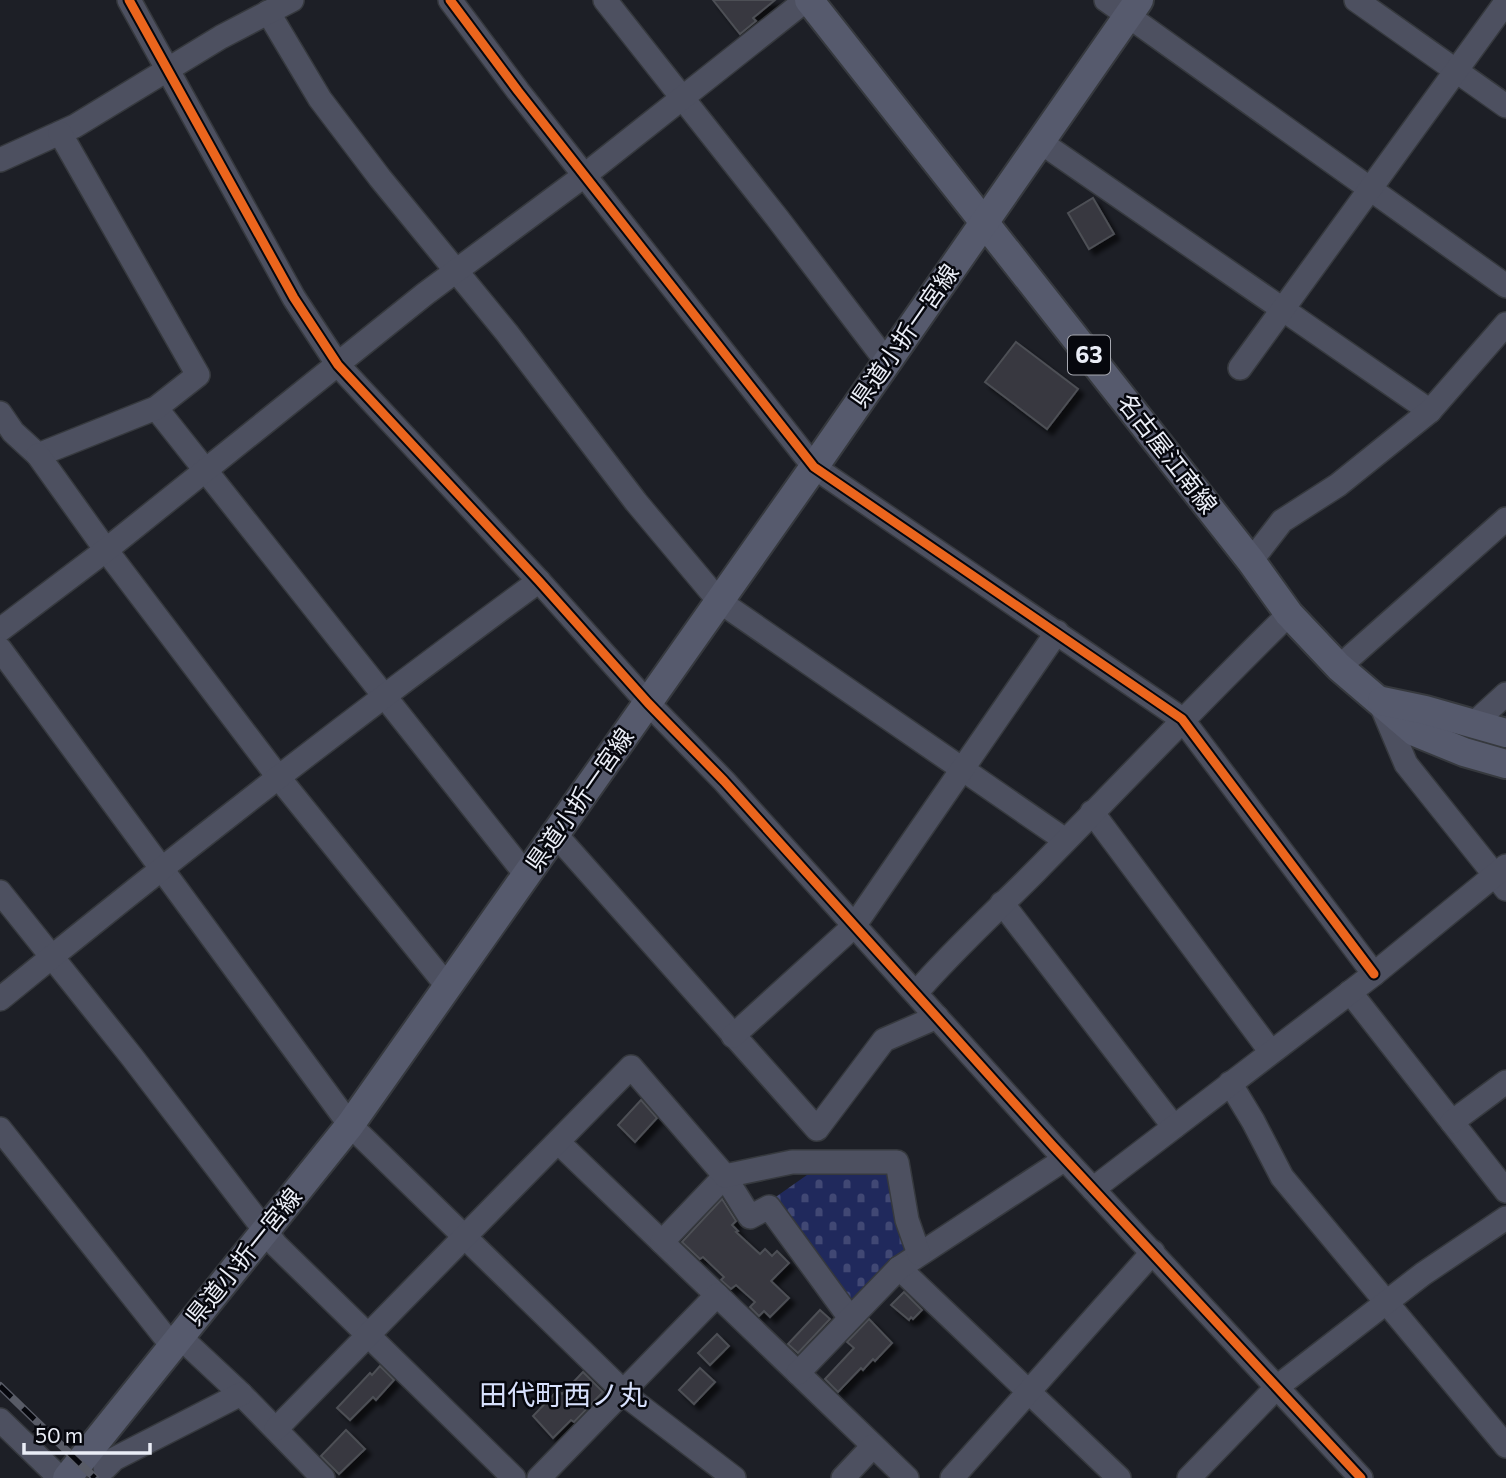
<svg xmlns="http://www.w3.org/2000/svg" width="1506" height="1478" font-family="Commissioner,'Noto Sans JP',sans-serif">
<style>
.cemetery{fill:url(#cemetery-stones)}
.building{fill:#37383f;stroke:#4d4f55;stroke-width:2;filter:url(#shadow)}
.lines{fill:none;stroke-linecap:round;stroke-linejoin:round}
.minor-casing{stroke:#36393e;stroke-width:26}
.major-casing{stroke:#36393e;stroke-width:32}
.minor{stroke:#4d5060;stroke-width:23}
.major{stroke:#565a6d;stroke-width:28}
.rail-casing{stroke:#585b66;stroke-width:8}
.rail{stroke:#06070d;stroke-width:5;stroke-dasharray:16;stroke-linecap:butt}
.cycleway-casing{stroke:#06070d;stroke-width:13}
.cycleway{stroke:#eb651d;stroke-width:9}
.labels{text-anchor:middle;stroke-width:5;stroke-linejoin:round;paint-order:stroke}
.shield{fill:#06070d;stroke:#a6a8b0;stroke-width:2}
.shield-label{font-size:23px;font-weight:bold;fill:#eaedf6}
.street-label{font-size:24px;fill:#eaedf6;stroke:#06070d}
.quarter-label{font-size:28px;fill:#d7e0fc;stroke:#06070d}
</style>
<defs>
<pattern id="cemetery-stones" width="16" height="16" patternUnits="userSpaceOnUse" patternTransform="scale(1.75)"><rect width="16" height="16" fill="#20295c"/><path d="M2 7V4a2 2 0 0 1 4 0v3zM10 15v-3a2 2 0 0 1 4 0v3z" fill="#414874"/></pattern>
<filter id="shadow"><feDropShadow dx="5.5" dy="5.5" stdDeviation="2" flood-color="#0009"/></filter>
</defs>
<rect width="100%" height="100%" fill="#1d1f26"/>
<path class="cemetery" d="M 888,1169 L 908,1252 L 849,1311 L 770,1201 L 814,1170 Z"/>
<g class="building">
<path d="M 713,0 L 775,0 L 753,18 L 756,21 L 740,34 Z"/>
<path d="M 1093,198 L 1114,234 L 1089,249 L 1068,213 Z"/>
<path d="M 1016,342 L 1078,389 L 1047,429 L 985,382 Z"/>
<path d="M 641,1100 L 657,1118 L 635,1142 L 618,1125 Z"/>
<path d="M 722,1199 L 736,1221 L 732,1225 L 738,1231 L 736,1232 L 760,1254 L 765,1249 L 772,1256 L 777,1251 L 789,1263 L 771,1281 L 789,1298 L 770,1317 L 764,1311 L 759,1316 L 750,1307 L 755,1302 L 736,1285 L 731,1289 L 721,1280 L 724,1277 L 703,1257 L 700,1259 L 682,1242 Z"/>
<path d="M 904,1292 L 922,1310 L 913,1319 L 911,1317 L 909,1320 L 891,1305 Z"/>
<path d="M 820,1310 L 830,1319 L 798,1353 L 788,1344 Z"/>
<path d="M 869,1319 L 892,1343 L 875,1361 L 873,1359 L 863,1370 L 861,1368 L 838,1392 L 825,1379 L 854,1348 L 847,1342 Z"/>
<path d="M 717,1334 L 729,1346 L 710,1365 L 698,1353 Z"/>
<path d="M 380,1366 L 394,1380 L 376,1400 L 373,1397 L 350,1420 L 337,1408 L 370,1373 L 372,1375 Z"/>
<path d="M 700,1368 L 715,1382 L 694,1404 L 679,1390 Z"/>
<path d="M 583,1372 L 603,1392 L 574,1422 L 571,1420 L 553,1438 L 533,1416 L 558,1390 L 562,1394 Z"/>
<path d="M 346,1430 L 365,1449 L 339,1474 L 321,1456 Z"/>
</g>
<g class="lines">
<g class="minor-casing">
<g id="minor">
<path d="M 129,0 L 294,298 L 338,365 L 539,581 L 648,703 L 724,781 L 1053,1146 L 1361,1478"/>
<path d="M 450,0 L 518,91 L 814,467 L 1182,719 L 1374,974"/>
<path d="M 605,0 L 778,219 L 887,362"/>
<path d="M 1106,0 L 1506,286"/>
<path d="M 1356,0 L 1506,106"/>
<path d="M 268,12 L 320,99 L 380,178 L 507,333 L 636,502 L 719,601 L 1065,840"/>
<path d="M 1039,141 L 1430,411"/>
<path d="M 0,160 L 75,126 L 221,37 L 292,0"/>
<path d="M 1240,368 L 1506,2"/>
<path d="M 156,408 L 527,876"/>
<path d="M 0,413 L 13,432 L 38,455 L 156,408 L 198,375 L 60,133"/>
<path d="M 38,455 L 106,550 L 279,778 L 448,987"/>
<path d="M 1251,561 L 1282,521 L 1338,485 L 1430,411 L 1506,324"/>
<path d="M 0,630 L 106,550 L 425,294 L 585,175 L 806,0"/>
<path d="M 0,649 L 350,1125 L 632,1400 L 734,1478"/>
<path d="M 1339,667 L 1506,519"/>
<path d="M 1381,705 L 1406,764 L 1506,889"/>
<path d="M 1472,725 L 1506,694"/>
<path d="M 1092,812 L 1271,1052"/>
<path d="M 556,835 L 817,1129 L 884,1040 L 937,1017"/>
<path d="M 0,892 L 132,1057 L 276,1245 L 514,1478"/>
<path d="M 1002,903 L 1174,1127"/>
<path d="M 1350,992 L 1506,1191"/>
<path d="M 916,993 C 953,950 995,912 1035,872 C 1120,786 1203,698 1289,614"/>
<path d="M 0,999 C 176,855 356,715 539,581"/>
<path d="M 733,1036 L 854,926 L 1057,632"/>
<path d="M 1230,1083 L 1253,1121 L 1282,1177 L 1506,1446"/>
<path d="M 1452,1122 L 1506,1082"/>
<path d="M 0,1129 L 173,1347"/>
<path d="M 558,1142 L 907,1478"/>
<path d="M 725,1177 L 750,1217 L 769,1207 L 850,1318"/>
<path d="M 1093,1189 L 1374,974 L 1506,866"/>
<path d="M 662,1242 L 725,1176"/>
<path d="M 899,1268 L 1119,1478"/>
<path d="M 180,1337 L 241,1394 L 323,1478"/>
<path d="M 798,1373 L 899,1268 L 1065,1159"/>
<path d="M 0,1420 L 60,1478"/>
<path d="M 276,1429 L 631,1067 L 725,1176 L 792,1162 L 897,1162 L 907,1220 L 919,1254"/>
<path d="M 105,1468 L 114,1459 L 241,1394"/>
<path d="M 539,1478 L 717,1295"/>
<path d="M 843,1478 L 873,1446"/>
<path d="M 952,1478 L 1153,1252"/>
<path d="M 1189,1478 L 1277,1387 L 1423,1274 L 1506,1218"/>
</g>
</g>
<g class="major-casing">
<g id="major">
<path d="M 809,0 L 1251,561 L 1289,614 L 1339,667 L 1415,732 L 1464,752 L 1506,764"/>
<path d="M 1382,701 L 1425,710 L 1506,733"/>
<path d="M 67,1478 L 350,1125 L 814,467 L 1139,0"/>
</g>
</g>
<use href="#minor" class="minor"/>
<use href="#major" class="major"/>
<g class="rail-casing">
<path id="rail" d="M 0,1386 L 95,1478"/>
</g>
<use href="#rail" class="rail"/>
<g class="cycleway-casing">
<g id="cycleway">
<path d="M 129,0 L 294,298 L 338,365 L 539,581 L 648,703 L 724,781 L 1053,1146 L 1361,1478"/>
<path d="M 450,0 L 518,91 L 814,467 L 1182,719 L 1374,974"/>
</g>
</g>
<use href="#cycleway" class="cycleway"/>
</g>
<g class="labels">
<rect class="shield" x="1068" y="335.5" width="42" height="39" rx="5"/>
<g class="shield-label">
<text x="1089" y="363">63</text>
</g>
<g class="street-label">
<text transform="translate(905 336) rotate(-55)" y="8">県道小折一宮線</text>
<text transform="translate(1167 454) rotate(52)" y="8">名古屋江南線</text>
<text transform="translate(580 800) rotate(-55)" y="8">県道小折一宮線</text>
<text transform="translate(244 1257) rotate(-51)" y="8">県道小折一宮線</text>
</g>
<g class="quarter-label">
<text x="563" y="1405">田代町西ノ丸</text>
</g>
</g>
<path d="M24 1443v10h126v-10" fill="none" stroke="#eaedf6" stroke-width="3.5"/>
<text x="35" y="1443" font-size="21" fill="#eaedf6" stroke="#06070d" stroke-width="5" paint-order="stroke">50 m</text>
</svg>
